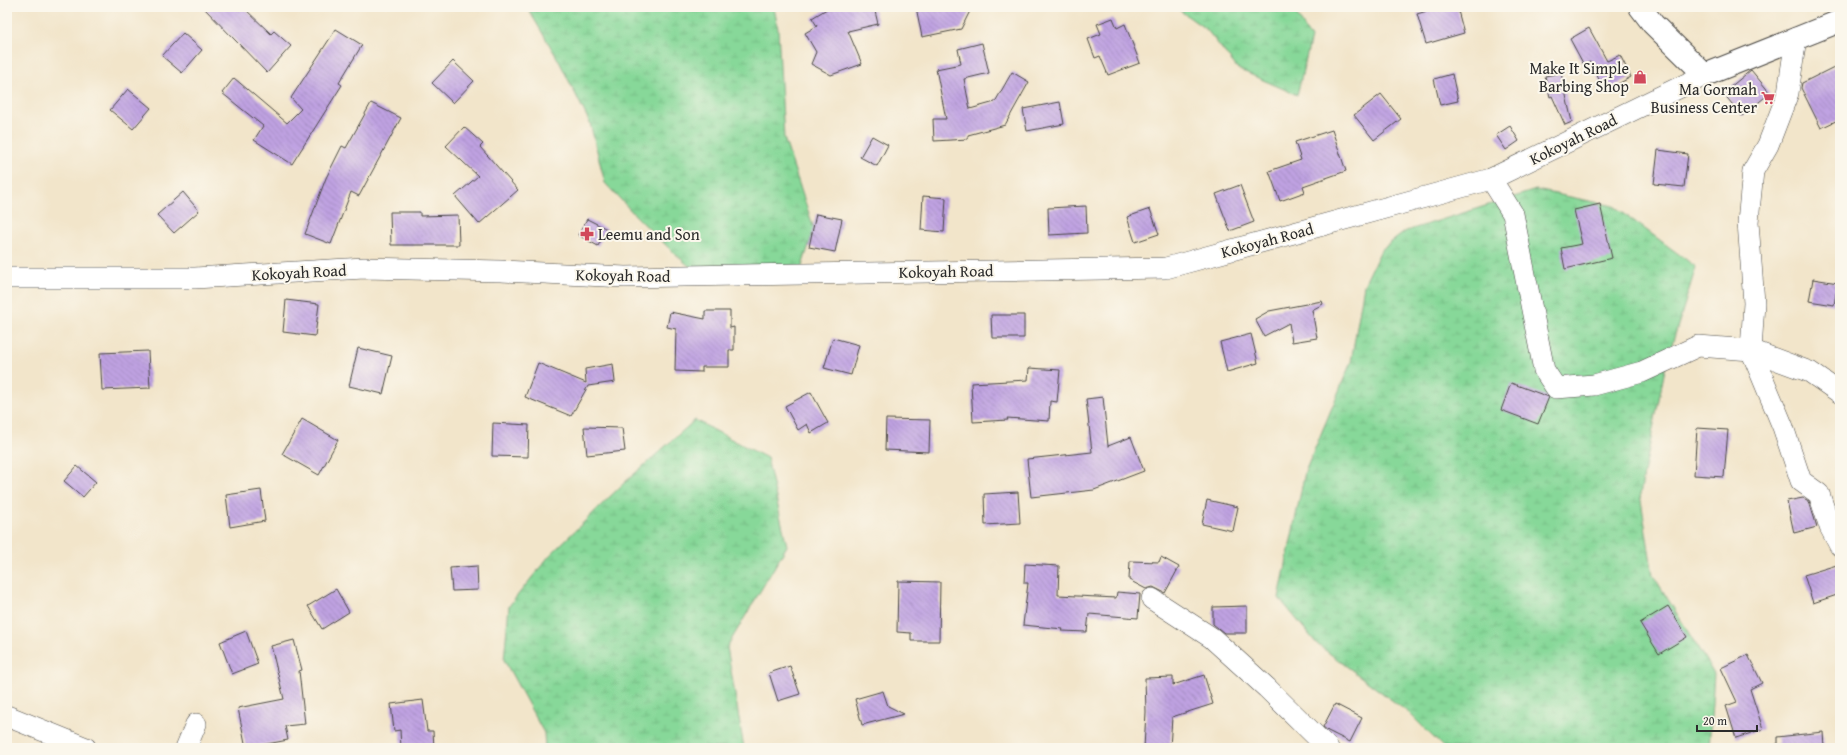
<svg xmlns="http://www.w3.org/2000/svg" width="1847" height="755" font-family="'Gentium Book Plus',serif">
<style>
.wetland{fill:url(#wetland-marsh);stroke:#598262}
.building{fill:url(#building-back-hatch)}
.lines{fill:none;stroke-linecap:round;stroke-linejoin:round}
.minor-casing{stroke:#494743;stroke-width:22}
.major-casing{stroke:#494743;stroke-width:24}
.minor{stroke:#fff;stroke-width:21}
.major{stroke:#fff;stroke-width:22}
.labels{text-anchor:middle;stroke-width:4;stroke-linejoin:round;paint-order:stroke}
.poi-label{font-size:16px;fill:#2b2b2b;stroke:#fbf7ec;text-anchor:end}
.street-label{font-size:16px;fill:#2b2b2b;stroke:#fbf7ec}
</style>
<defs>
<pattern id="wetland-marsh" width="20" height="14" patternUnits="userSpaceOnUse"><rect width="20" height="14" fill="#87d899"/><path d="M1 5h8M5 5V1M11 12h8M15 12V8" fill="none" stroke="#75ba84"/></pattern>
<pattern id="building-back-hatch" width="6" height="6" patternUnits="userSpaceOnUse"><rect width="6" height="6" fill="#bfa2e2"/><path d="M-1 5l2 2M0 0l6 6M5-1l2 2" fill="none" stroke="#9b84b7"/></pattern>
</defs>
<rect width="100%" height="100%" fill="#fbf7ec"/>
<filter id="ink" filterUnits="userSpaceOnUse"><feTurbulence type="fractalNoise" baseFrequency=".025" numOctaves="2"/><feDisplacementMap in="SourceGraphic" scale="8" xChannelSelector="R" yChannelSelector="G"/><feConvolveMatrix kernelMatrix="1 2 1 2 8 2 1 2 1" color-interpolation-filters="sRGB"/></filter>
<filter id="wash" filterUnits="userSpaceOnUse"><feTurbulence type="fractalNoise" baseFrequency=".012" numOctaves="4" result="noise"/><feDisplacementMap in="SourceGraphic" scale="16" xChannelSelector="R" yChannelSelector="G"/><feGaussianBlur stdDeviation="0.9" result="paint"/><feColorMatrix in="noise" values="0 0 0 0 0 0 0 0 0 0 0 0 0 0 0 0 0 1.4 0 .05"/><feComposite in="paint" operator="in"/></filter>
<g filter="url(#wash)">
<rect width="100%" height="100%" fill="#f2e5ca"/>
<g class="wetland">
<path d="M 527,7 L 774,7 L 778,29 L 784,138 L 814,229 L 797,282 L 704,279 L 673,252 L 637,217 L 605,183 L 590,123 L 559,61 Z"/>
<path d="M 1175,7 L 1292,7 L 1311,38 L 1297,95 L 1238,69 L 1207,30 Z"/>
<path d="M 1536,190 L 1614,206 L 1696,267 L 1666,364 L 1640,494 L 1653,575 L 1714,674 L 1709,748 L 1444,748 L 1409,713 L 1317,644 L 1279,598 L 1305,472 L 1351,362 L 1364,285 L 1381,250 L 1406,231 Z"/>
<path d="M 695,420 L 767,458 L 787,546 L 727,647 L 744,748 L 545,748 L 544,733 L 504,660 L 509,606 L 550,555 L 623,484 Z"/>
</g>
<g id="blocks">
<g class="building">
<path d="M 203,7 L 243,7 L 271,34 L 274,31 L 291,46 L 267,73 Z"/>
<path d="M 830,7 L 874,7 L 878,24 L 848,31 L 862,64 L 831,75 L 811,64 L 816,52 L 805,33 L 817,26 L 812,18 Z"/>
<path d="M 916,7 L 962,7 L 970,11 L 961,29 L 922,37 Z"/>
<path d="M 1440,7 L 1457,7 L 1464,33 L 1426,44 L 1417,14 Z"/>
<path d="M 1113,18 L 1117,28 L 1125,24 L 1140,63 L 1108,75 L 1100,56 L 1095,58 L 1088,39 L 1101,34 L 1097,24 Z"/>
<path d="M 1589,28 L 1607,61 L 1620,55 L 1631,77 L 1605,91 L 1590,62 L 1584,65 L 1570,39 Z"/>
<path d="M 336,29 L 362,45 L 339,83 L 342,85 L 292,164 L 254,140 L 263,126 L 222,93 L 234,78 L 287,123 L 301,109 L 291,98 Z"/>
<path d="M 183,33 L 202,50 L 182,73 L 162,56 Z"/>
<path d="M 982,43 L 989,73 L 964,79 L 970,109 L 995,102 L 1012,72 L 1029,82 L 1005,125 L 968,135 L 968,139 L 934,141 L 933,119 L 946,119 L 936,69 L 961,64 L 958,49 Z"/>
<path d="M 453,61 L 474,81 L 453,103 L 432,83 Z"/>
<path d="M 1840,64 L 1840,119 L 1821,128 L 1801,88 L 1802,83 Z"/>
<path d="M 1751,70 L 1770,93 L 1742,116 L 1723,93 Z"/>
<path d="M 1561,73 L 1572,122 L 1565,125 L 1552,96 L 1550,97 L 1545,76 Z"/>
<path d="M 1452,74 L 1458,101 L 1440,105 L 1434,79 Z"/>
<path d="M 128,89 L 151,108 L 133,129 L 110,110 Z"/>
<path d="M 1381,94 L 1401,119 L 1374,140 L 1354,115 Z"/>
<path d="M 1060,102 L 1064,124 L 1027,131 L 1023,109 Z"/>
<path d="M 371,103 L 401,118 L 359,196 L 351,192 L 331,244 L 305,234 L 326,178 L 342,146 L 346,148 Z"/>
<path d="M 1510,126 L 1519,141 L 1506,150 L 1496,135 Z"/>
<path d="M 464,127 L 483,144 L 480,147 L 518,190 L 479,224 L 455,196 L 478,176 L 446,146 Z"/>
<path d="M 1332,130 L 1346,171 L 1303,186 L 1305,192 L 1280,201 L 1269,171 L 1301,160 L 1295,142 Z"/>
<path d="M 872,136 L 888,145 L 877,166 L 860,157 Z"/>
<path d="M 1658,150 L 1688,154 L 1684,187 L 1654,184 Z"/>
<path d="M 1240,185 L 1254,222 L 1230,231 L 1216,194 Z"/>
<path d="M 183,192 L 199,211 L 174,233 L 157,215 Z"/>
<path d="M 923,196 L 946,198 L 944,232 L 921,230 Z"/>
<path d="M 1600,204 L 1612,258 L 1565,269 L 1561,248 L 1582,244 L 1574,210 Z"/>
<path d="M 1086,206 L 1087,233 L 1049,235 L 1048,208 Z"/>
<path d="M 1150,209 L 1159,234 L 1135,242 L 1127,217 Z"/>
<path d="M 390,212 L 420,212 L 420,216 L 458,215 L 459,245 L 391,245 Z"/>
<path d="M 816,214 L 842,219 L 835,252 L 809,247 Z"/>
<path d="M 587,219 L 607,229 L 598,246 L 578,235 Z"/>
<path d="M 1813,279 L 1838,283 L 1834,305 L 1809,301 Z"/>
<path d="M 286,300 L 319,304 L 315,336 L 283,332 Z"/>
<path d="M 1322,301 L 1323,304 L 1312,310 L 1317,338 L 1292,342 L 1289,323 L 1264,336 L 1255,319 L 1269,311 Z"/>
<path d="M 705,311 L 730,311 L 730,328 L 734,327 L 734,350 L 729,350 L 729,367 L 702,367 L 702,372 L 675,371 L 676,329 L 667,327 L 670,312 L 705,319 Z"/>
<path d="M 991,315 L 1024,315 L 1024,338 L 992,338 Z"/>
<path d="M 1251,334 L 1258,363 L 1227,372 L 1220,342 Z"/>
<path d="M 833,338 L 859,345 L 851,375 L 824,368 Z"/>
<path d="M 358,348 L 392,356 L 383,394 L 349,386 Z"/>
<path d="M 148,351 L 150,388 L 102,390 L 100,353 Z"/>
<path d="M 538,363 L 586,383 L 585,369 L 613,364 L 615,382 L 588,386 L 571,416 L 525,397 Z"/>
<path d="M 1029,368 L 1060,370 L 1057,402 L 1050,401 L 1049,421 L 1007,418 L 1008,420 L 973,422 L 971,383 L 1028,380 Z"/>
<path d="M 1511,383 L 1549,397 L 1538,424 L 1501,410 Z"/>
<path d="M 811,392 L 828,423 L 811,433 L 807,424 L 798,430 L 785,406 Z"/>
<path d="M 1103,397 L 1108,446 L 1131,437 L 1144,471 L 1094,490 L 1031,497 L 1027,459 L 1092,452 L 1086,399 Z"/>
<path d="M 302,419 L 338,440 L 319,475 L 282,454 Z"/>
<path d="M 886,419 L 930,420 L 929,452 L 885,450 Z"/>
<path d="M 493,423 L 529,425 L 528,457 L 492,456 Z"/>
<path d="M 584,427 L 622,428 L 625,451 L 587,455 Z"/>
<path d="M 1697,428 L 1728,430 L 1724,477 L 1694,475 Z"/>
<path d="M 77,466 L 96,482 L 83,497 L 64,481 Z"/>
<path d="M 261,490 L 265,521 L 230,527 L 226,495 Z"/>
<path d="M 1018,492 L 1020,523 L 985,525 L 984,494 Z"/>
<path d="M 1803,498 L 1809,501 L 1817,527 L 1794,533 L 1787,501 Z"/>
<path d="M 1207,500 L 1238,507 L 1233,531 L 1202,524 Z"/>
<path d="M 1161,557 L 1179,567 L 1165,593 L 1153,587 L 1146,589 L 1129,580 L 1130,561 L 1159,562 Z"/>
<path d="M 1025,564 L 1059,566 L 1058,595 L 1116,598 L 1117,592 L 1140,594 L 1138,618 L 1089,614 L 1087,632 L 1062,631 L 1063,629 L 1023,625 L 1028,583 L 1024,583 Z"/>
<path d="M 1840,564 L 1840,594 L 1813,603 L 1804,575 Z"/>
<path d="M 477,566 L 478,590 L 452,591 L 450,568 Z"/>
<path d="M 898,581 L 940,582 L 939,641 L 911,641 L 911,633 L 897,632 Z"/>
<path d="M 336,589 L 349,612 L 322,629 L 308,606 Z"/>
<path d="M 1247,606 L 1247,633 L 1224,633 L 1213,624 L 1213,607 Z"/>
<path d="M 1668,606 L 1687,637 L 1659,654 L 1640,623 Z"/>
<path d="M 246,631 L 258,664 L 232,674 L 220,642 Z"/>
<path d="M 294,640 L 302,670 L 299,671 L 305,724 L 285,726 L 288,740 L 246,748 L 238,708 L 284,699 L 271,646 Z"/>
<path d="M 1748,655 L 1762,683 L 1750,689 L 1763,729 L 1736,738 L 1726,706 L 1737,702 L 1721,668 Z"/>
<path d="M 790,666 L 800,694 L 778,701 L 769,673 Z"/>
<path d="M 1204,675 L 1213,704 L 1172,717 L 1170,748 L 1144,748 L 1146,712 L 1145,678 L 1173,677 L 1173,685 Z"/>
<path d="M 883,691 L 888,706 L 904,714 L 862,725 L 855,699 Z"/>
<path d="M 423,700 L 427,731 L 433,731 L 434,748 L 401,748 L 400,730 L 394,731 L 391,704 Z"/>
<path d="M 1335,704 L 1362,718 L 1350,742 L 1328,731 L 1323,727 Z"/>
<path d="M 1823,732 L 1824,748 L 1777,748 L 1777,737 Z"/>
</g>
</g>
</g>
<g filter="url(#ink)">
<use href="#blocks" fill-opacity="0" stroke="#494743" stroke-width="1"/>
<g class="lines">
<g class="minor-casing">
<g id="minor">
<path d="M 1796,38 L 1788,93 L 1768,145 L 1753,171 L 1748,222 L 1754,303 L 1751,350 L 1783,427 L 1801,481 L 1819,494 L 1830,527 L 1840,546"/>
<path d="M 1491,179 L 1513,214 L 1544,370 L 1556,388 L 1594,385 L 1642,372 L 1698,346 L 1751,350 L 1810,372 L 1840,393"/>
<path d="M 7,278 L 195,278 L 364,268 L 501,271 L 625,277 L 1166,268 L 1491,179 L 1705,75"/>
<path d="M 1152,599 L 1212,638 L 1267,688 L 1328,748"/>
<path d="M 7,716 L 86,748"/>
<path d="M 186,748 L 196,724"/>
</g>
</g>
<g class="major-casing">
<path id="major" d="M 1640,7 L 1653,24 L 1705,75 L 1840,21"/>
</g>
<use href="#minor" class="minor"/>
<use href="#major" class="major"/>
</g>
</g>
<defs>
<g id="shop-bare" transform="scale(1.08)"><path d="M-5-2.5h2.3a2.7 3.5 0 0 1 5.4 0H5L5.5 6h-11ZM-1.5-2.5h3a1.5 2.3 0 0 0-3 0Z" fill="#d1495b" stroke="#fbf7ec" stroke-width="2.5" paint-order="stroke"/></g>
<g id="supermarket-bare" transform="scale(1.08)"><path d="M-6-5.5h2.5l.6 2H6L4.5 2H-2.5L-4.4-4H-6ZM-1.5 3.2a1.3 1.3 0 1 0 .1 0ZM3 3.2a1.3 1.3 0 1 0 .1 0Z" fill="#d1495b" stroke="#fbf7ec" stroke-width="2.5" paint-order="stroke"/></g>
<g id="pharmacy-bare" transform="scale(1.08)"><path d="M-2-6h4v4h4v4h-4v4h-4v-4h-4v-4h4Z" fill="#d1495b" stroke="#fbf7ec" stroke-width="2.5" paint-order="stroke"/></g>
</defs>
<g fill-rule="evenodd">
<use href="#shop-bare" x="1640" y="77"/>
<use href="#supermarket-bare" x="1768" y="98"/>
<use href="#pharmacy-bare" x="587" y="234"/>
</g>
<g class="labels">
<g class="poi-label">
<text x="1629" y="74">Make It Simple<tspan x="1629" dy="18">Barbing Shop</tspan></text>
<text x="1757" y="95">Ma Gormah<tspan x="1757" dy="18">Business Center</tspan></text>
<text x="598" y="240" text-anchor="start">Leemu and Son</text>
</g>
<g class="street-label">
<text transform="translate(1573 139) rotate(-26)" y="6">Kokoyah Road</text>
<text transform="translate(1267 240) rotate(-15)" y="6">Kokoyah Road</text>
<text transform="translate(946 271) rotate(-1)" y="6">Kokoyah Road</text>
<text transform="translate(299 272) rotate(-3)" y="6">Kokoyah Road</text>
<text transform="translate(623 275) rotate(1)" y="6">Kokoyah Road</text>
</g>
</g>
<rect width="1847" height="755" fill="none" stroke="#fbf7ec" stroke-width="24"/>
<path d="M1697 725v6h60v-6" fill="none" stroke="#2b2b2b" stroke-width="2"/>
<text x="1703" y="725" font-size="12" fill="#2b2b2b" stroke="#fbf7ec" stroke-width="3" paint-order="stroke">20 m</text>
</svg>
